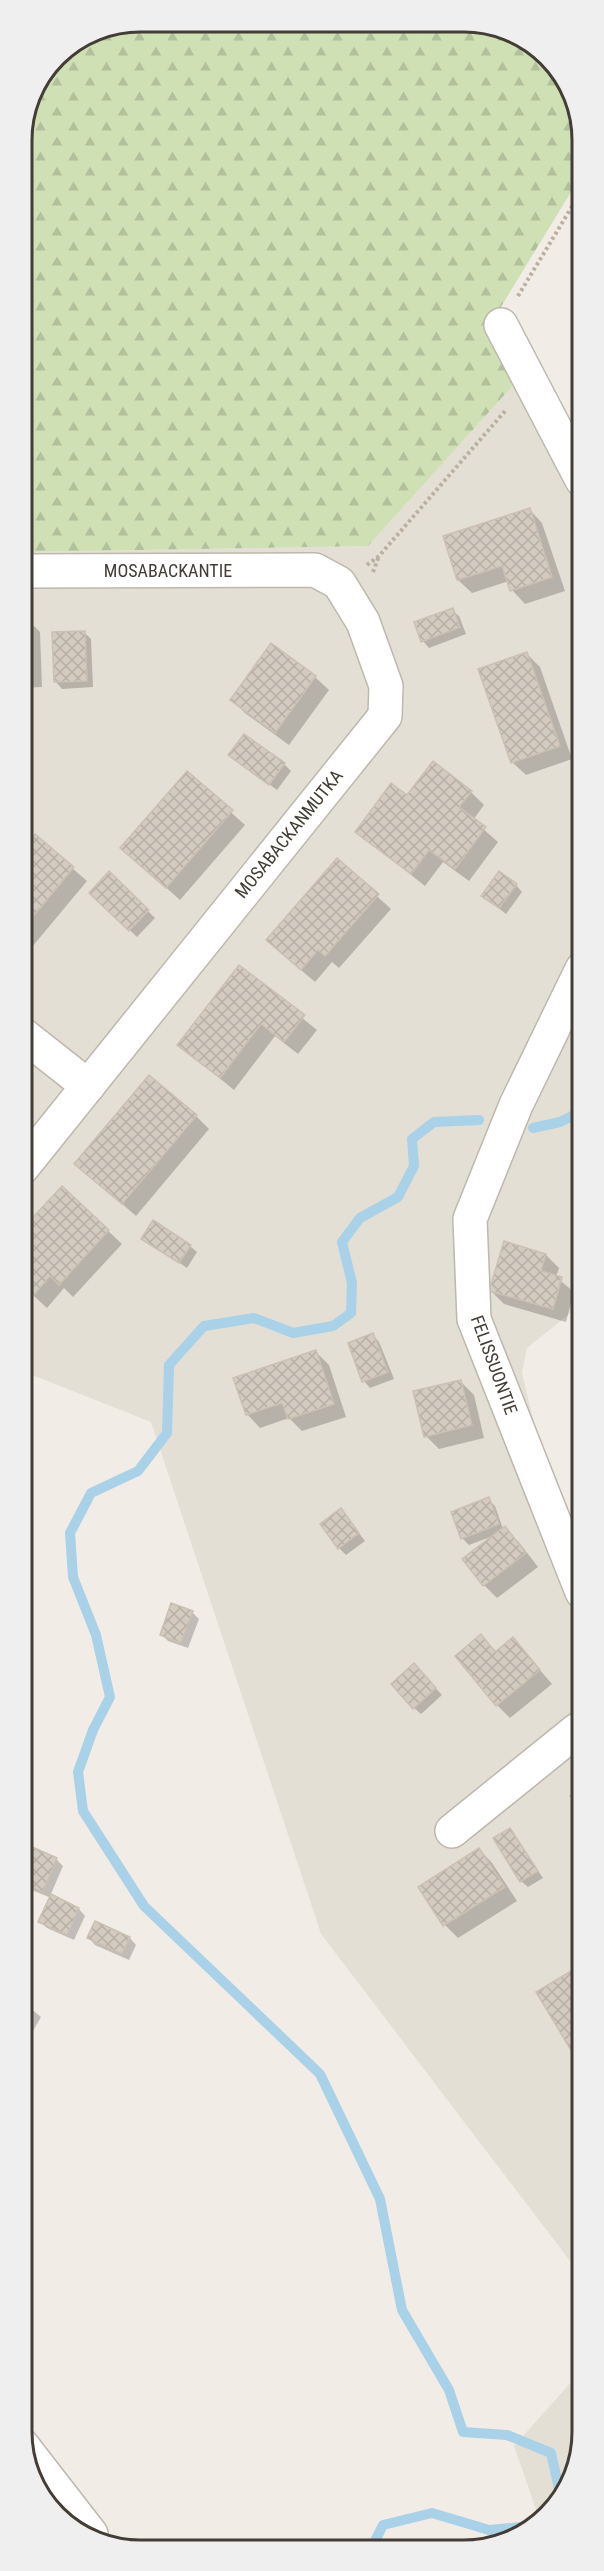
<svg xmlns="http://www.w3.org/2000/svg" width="604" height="2571" font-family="'Roboto Condensed',sans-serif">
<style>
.residential{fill:#e4dfd5}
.forest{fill:url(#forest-firs)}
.shadow{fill:#0003}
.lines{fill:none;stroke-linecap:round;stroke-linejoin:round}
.stream{stroke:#a9d1e7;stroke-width:10}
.building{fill:url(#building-cross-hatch);stroke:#cbc0b1;stroke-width:1.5}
.minor-casing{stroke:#beb7ad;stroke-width:36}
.path{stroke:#bbaf9d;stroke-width:4;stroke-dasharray:3 3;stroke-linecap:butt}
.minor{stroke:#fff;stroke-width:33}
.labels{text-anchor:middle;stroke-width:5;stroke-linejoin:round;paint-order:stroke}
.street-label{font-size:18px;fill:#433d36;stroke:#fff}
.rim{fill:none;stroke:#433d36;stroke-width:3}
</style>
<defs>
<pattern id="forest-firs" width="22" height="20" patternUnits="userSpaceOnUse" patternTransform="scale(1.5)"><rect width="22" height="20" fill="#cee0b4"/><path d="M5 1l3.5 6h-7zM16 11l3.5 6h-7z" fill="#b2c19b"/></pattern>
<pattern id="building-cross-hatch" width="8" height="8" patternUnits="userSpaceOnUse" patternTransform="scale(1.5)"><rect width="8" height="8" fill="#d4cbc0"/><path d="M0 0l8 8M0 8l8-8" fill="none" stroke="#b7afa6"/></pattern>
</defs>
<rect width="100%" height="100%" fill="#f1ede6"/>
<g class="residential">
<path d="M 518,380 L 557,400 L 582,441 L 582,1304 L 527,1348 L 522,1373 L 538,1440 L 582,1541 L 583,2278 L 321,1934 L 151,1422 L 22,1371 L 21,552 L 368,546 Z"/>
<path d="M 583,2369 L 583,2439 L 553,2510 L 539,2518 L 514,2446 Z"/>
</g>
<path class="forest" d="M 140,21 L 488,23 L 548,56 L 582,124 L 582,174 L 491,323 L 518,380 L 368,546 L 21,552 L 21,132 L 33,88 L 56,56 L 95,30 Z"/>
<g class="shadow">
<path d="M 529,509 L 542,523 L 565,591 L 525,604 L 512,590 L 509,581 L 472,593 L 458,580 L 444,537 Z"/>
<path d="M 452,610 L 459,616 L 466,634 L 429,648 L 423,641 Z"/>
<path d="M 21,619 L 27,619 L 40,632 L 42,687 L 21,688 Z"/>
<path d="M 84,632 L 91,639 L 93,687 L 62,689 L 56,682 Z"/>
<path d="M 271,645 L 315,677 L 329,690 L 289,745 L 245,713 L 232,700 Z"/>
<path d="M 527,654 L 540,667 L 572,759 L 526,775 L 512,762 Z"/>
<path d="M 230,755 L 284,764 L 291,771 L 277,790 Z"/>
<path d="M 187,773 L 245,825 L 180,900 L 122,848 Z"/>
<path d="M 471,792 L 484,805 L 473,820 L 498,842 L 469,881 L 443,862 L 425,886 L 357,832 L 407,798 Z"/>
<path d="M 36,837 L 87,881 L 22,959 L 21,853 Z"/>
<path d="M 337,860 L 391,909 L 339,968 L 332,962 L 315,982 L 281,953 Z"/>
<path d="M 109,873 L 155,918 L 137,937 L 91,893 Z"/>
<path d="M 516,885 L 522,892 L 506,914 L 483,896 Z"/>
<path d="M 239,967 L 317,1030 L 298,1054 L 275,1036 L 234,1090 L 179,1045 Z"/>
<path d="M 196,1116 L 209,1129 L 136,1216 L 76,1164 Z"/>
<path d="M 62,1188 L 122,1244 L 73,1297 L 64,1288 L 47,1308 L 22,1285 L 22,1231 Z"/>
<path d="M 143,1238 L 190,1246 L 197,1252 L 187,1268 Z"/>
<path d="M 546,1255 L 559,1268 L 556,1277 L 574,1292 L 566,1322 L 504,1304 L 491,1291 Z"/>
<path d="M 373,1335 L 379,1342 L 394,1379 L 370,1388 L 364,1381 Z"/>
<path d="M 316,1352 L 329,1365 L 346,1417 L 302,1431 L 289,1418 L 260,1428 L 247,1414 Z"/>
<path d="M 460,1381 L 474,1395 L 484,1438 L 439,1449 L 426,1436 Z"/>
<path d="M 488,1499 L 495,1506 L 503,1529 L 518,1541 L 538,1567 L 497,1598 L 484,1585 L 493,1536 L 469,1545 L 462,1538 Z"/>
<path d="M 341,1510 L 365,1541 L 346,1555 L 339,1548 Z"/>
<path d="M 192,1612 L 199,1619 L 188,1648 L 168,1641 L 162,1635 Z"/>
<path d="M 481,1636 L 497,1652 L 513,1639 L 552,1684 L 510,1718 L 497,1705 Z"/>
<path d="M 421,1672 L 442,1695 L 421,1714 L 414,1708 Z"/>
<path d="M 510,1830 L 543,1878 L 528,1887 L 521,1881 Z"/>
<path d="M 24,1845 L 57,1860 L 63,1866 L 50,1896 L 79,1909 L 85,1916 L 74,1940 L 47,1928 L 40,1922 L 51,1898 L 22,1886 Z"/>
<path d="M 479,1849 L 492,1863 L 517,1901 L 458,1938 L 445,1925 L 420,1887 Z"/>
<path d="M 96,1923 L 130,1938 L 136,1945 L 129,1960 L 95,1945 L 89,1938 Z"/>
<path d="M 576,1970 L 583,1976 L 583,2060 L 573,2051 Z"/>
<path d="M 22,2001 L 41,2017 L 26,2043 L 22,2041 Z"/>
</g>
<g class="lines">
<g class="stream">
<path d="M 479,1120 L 434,1122 L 412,1139 L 414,1166 L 398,1197 L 360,1218 L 342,1242 L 352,1283 L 351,1313 L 333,1326 L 293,1333 L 254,1318 L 204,1326 L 169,1365 L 167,1433 L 138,1471 L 91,1493 L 70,1533 L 73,1577 L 96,1635 L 110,1697 L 93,1730 L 78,1772 L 83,1811 L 144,1906 L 320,2074 L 380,2199 L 402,2310 L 449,2390 L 463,2432 L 507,2435 L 551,2453 L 560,2493"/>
<path d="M 533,1128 L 560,1122 L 582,1111"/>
<path d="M 547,2513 L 554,2507"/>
<path d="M 371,2549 L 383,2525 L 432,2513 L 489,2530 L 521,2527"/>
</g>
</g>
<g class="building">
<path d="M 530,508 L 552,577 L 510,591 L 502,566 L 457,580 L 443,536 Z"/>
<path d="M 453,608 L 460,627 L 421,642 L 414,622 Z"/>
<path d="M 21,618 L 27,618 L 30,674 L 21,674 Z"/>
<path d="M 85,631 L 87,681 L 54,682 L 52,632 Z"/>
<path d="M 271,643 L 316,676 L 275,733 L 230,700 Z"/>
<path d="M 527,652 L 560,746 L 511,763 L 478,669 Z"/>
<path d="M 244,734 L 285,763 L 269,785 L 228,755 Z"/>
<path d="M 433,761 L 472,791 L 459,807 L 486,827 L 455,869 L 429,850 L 411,874 L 355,832 L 391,783 L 407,795 Z"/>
<path d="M 187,771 L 233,810 L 166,888 L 120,848 Z"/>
<path d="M 35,834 L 74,867 L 22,930 L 21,851 Z"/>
<path d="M 337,858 L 379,894 L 325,956 L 318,950 L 301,970 L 266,940 Z"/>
<path d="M 109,871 L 149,910 L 129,931 L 89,893 Z"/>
<path d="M 499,871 L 517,884 L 499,908 L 481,896 Z"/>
<path d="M 239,965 L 305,1015 L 284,1042 L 261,1024 L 220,1078 L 177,1045 Z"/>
<path d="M 149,1075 L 197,1115 L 122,1204 L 74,1164 Z"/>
<path d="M 576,1139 L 582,1139 L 582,1168 L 577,1168 Z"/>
<path d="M 62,1186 L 109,1230 L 59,1285 L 50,1276 L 33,1296 L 22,1285 L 22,1229 Z"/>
<path d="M 153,1220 L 191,1245 L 179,1263 L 141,1239 Z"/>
<path d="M 504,1241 L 546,1254 L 541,1271 L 562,1277 L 553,1309 L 489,1291 Z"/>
<path d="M 373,1333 L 388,1372 L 362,1382 L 348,1343 Z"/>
<path d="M 316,1350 L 334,1404 L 288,1419 L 282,1403 L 246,1415 L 233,1378 Z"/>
<path d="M 461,1380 L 472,1425 L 424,1437 L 413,1391 Z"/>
<path d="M 489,1497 L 499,1524 L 461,1539 L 451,1512 Z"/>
<path d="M 341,1508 L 359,1533 L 338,1549 L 320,1524 Z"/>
<path d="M 505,1526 L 526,1553 L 483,1586 L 462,1559 Z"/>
<path d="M 171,1603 L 193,1611 L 181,1643 L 160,1635 Z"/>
<path d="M 481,1634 L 495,1652 L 513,1637 L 540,1670 L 496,1706 L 455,1656 Z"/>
<path d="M 414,1663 L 436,1688 L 413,1709 L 391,1684 Z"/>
<path d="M 583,1788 L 583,1816 L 570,1796 Z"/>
<path d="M 510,1828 L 538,1871 L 520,1882 L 493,1838 Z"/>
<path d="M 23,1843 L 57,1858 L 43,1892 L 22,1883 Z"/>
<path d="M 479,1848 L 505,1887 L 443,1926 L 418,1887 Z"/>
<path d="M 51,1894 L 79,1908 L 67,1935 L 38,1922 Z"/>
<path d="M 95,1921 L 130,1937 L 122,1954 L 87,1938 Z"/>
<path d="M 576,1968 L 583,1979 L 583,2045 L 572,2052 L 536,1992 Z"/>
<path d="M 22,1999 L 29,2003 L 22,2015 Z"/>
</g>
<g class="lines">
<g class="minor-casing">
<g id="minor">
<path d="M 501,325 L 582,480"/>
<path d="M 21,571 L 315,570 L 339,583 L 363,622 L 386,686 L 385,716 L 22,1168"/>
<path d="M 582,969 L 516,1105 L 470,1219 L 474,1319 L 582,1592"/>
<path d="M 22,1034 L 88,1086"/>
<path d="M 452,1831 L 577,1730 L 583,1729"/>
<path d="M 22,2445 L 91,2534"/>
</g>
</g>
<g class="path">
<path d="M 518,296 L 582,190"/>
<path d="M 367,565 L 379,556 L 506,410"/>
<path d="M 373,572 L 379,556"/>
</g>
<use href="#minor" class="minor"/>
</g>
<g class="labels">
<g class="street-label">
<text x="168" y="577">MOSABACKANTIE</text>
<text transform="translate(289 834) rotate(-51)" y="6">MOSABACKANMUTKA</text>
<text transform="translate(494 1365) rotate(70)" y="6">FELISSUONTIE</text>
</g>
</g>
<path d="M0 0H604V2571H0ZM140 32H464A108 108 0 0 1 572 140V2432A108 108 0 0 1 464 2540H140A108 108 0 0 1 32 2432V140A108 108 0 0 1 140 32Z" fill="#f0efef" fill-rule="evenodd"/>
<path class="rim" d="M140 32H464A108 108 0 0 1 572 140V2432A108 108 0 0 1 464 2540H140A108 108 0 0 1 32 2432V140A108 108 0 0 1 140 32Z"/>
</svg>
